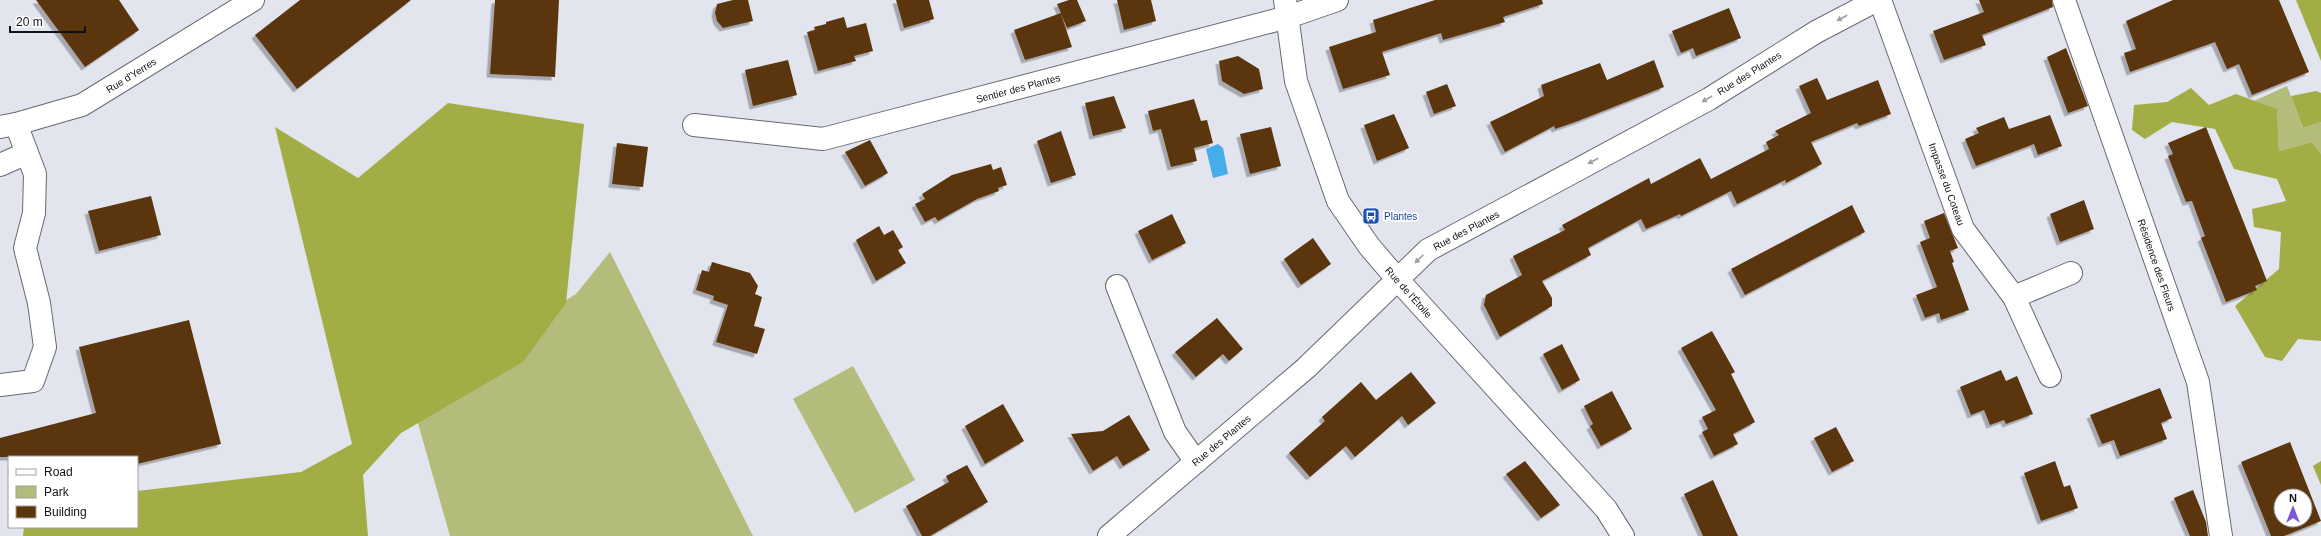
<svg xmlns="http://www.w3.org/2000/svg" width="2321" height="536" font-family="Helvetica,sans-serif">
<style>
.green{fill:#b4bc7c}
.forest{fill:#a3ad46}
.water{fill:#45ade7}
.building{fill:#5a3609;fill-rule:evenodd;filter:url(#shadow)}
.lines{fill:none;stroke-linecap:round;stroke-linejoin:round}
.minor-casing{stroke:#686971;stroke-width:24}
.minor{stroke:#fff;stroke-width:22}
.oneway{fill:#a0a0a1}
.labels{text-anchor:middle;stroke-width:4;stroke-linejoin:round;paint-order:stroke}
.street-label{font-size:10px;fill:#111215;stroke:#fff}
.transit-label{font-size:10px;fill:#164399;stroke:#fff;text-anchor:start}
</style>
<defs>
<filter id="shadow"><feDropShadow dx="-3.5" dy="3.5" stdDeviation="0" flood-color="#0004"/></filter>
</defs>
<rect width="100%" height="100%" fill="#e2e4ee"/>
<g class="green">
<path d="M 2287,86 L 2303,128 L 2321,122 L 2321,154 L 2312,142 L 2279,151 L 2277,110 L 2254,101 Z"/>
<path d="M 610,252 L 753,536 L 450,536 L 410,395 L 576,294 Z"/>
<path d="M 853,366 L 915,480 L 855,513 L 793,399 Z"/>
</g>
<g class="forest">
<path d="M 2296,0 L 2321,0 L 2321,61 Z"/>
<path d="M 2191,88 L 2209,105 L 2236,94 L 2277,109 L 2279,151 L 2312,142 L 2321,154 L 2321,341 L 2298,339 L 2282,361 L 2265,357 L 2235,306 L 2279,269 L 2281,232 L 2254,227 L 2252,209 L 2286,201 L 2277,179 L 2234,169 L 2215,129 L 2172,122 L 2145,139 L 2132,130 L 2134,105 L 2167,102 Z"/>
<path d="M 2316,91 L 2321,93 L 2321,122 L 2303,128 L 2291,96 Z"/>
<path d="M 448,103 L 584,124 L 566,303 L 523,362 L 401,433 L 363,475 L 368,536 L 23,536 L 24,527 L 137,527 L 137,491 L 301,472 L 352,444 L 275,127 L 358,178 Z"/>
<path d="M 2321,461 L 2321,485 L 2313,466 Z"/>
</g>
<path class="water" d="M 1218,144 L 1223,148 L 1228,174 L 1213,178 L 1206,149 Z"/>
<g class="building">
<path d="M 36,0 L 119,0 L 139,30 L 85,67 Z"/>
<path d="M 300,0 L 411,0 L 297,89 L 255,35 Z"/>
<path d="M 495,0 L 559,0 L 555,77 L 490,74 Z"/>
<path d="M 733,0 L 748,0 L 753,21 L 723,28 L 717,21 L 715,13 L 717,4 Z"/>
<path d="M 896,0 L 929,0 L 934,19 L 904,28 Z"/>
<path d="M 1069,0 L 1077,0 L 1086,21 L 1067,28 L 1061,14 L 1072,47 L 1025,60 L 1014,30 L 1061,13 L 1057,4 Z"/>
<path d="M 1117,0 L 1151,0 L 1156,21 L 1124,30 Z"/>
<path d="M 1435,0 L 1542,0 L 1543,4 L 1503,17 L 1505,22 L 1443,40 L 1441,33 L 1382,52 L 1390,75 L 1343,89 L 1329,47 L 1376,32 L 1373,20 Z"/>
<path d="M 1979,0 L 2052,0 L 2053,7 L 1982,35 L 1986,45 L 1944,60 L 1933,31 L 1984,12 Z"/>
<path d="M 2173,0 L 2279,0 L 2309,72 L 2252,95 L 2239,64 L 2227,69 L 2215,42 L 2130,72 L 2124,53 L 2136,49 L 2126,21 Z"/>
<path d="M 1729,8 L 1741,38 L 1696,56 L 1693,48 L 1681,53 L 1672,31 Z"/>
<path d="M 844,17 L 847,28 L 866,23 L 873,51 L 854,56 L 856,61 L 818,71 L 807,32 L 815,30 L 814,27 L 826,24 L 826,22 Z"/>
<path d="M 2066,48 L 2088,106 L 2068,113 L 2047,57 Z"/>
<path d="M 1238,56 L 1259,69 L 1263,89 L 1244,94 L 1222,81 L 1219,61 Z"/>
<path d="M 788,60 L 797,95 L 753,106 L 745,70 Z"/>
<path d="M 1654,60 L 1664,87 L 1578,121 L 1555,129 L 1554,126 L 1505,152 L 1490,122 L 1544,96 L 1541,85 L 1600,63 L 1607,80 Z"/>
<path d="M 1817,78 L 1827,100 L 1878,80 L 1891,114 L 1859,126 L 1857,123 L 1811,142 L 1822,164 L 1786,183 L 1785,180 L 1737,204 L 1731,191 L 1681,216 L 1680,214 L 1646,229 L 1641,219 L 1588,248 L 1591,255 L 1542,281 L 1552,298 L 1552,306 L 1500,337 L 1484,305 L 1486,295 L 1522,275 L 1513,256 L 1565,230 L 1562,225 L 1649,178 L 1651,184 L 1700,158 L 1711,179 L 1769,149 L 1766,142 L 1779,135 L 1775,131 L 1811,113 L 1799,86 Z"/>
<path d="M 1447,84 L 1456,106 L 1434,114 L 1426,92 Z"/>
<path d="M 1114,96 L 1126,128 L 1093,136 L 1085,103 Z"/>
<path d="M 1194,99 L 1201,121 L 1207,120 L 1213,143 L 1194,148 L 1197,161 L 1171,167 L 1161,129 L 1153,131 L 1148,111 Z"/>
<path d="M 1394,114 L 1409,148 L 1377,161 L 1364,125 Z"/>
<path d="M 2050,115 L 2062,146 L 2038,155 L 2034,144 L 1976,166 L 1965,139 L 1979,133 L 1976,128 L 2004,117 L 2009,129 Z"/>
<path d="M 1271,127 L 1281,166 L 1250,174 L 1240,134 Z"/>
<path d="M 2206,127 L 2267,281 L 2255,286 L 2257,290 L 2226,302 L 2201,238 L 2205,236 L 2192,201 L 2186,202 L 2168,156 L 2173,154 L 2168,143 Z"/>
<path d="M 1061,131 L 1076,175 L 1051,183 L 1037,141 Z"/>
<path d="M 870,140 L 888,173 L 865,186 L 845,152 Z"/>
<path d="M 617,143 L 648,147 L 643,187 L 612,184 Z"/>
<path d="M 991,164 L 993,170 L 1001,167 L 1007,185 L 998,188 L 999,191 L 977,199 L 938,221 L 935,217 L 925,222 L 915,204 L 925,199 L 922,194 L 952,175 Z"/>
<path d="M 151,196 L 161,235 L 99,251 L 88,211 Z"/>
<path d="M 2084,200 L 2094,229 L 2060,242 L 2050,214 Z"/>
<path d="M 1852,205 L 1865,232 L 1745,295 L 1731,269 Z"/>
<path d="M 1944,213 L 1958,248 L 1950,251 L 1954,262 L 1952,263 L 1969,310 L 1941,320 L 1939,313 L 1925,318 L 1916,295 L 1937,287 L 1920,242 L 1930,238 L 1924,221 Z"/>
<path d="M 1172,214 L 1186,243 L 1152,260 L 1138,231 Z"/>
<path d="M 879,226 L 884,235 L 893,230 L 903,247 L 898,250 L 906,263 L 876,281 L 856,240 Z"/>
<path d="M 1313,238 L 1331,264 L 1301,285 L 1284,259 Z"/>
<path d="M 712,262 L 750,273 L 758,286 L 755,294 L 762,297 L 754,326 L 765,329 L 757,354 L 716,342 L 728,305 L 713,300 L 714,296 L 696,290 L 702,270 L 709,272 Z"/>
<path d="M 1217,318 L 1243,349 L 1229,361 L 1223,354 L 1196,377 L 1175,352 Z"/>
<path d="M 189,320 L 221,444 L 137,464 L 137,457 L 0,457 L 0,438 L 96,413 L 79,347 Z"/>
<path d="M 1712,331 L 1735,372 L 1731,374 L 1755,422 L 1733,434 L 1738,444 L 1714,456 L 1702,432 L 1708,429 L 1702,417 L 1716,410 L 1681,348 Z"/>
<path d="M 1562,344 L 1580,380 L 1562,390 L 1543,354 Z"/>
<path d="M 2001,370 L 2006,381 L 2017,376 L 2033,414 L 2006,424 L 2004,420 L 1990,425 L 1984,410 L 1971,415 L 1960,387 Z"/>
<path d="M 1411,372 L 1436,403 L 1408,425 L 1402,416 L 1355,457 L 1346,446 L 1310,477 L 1289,453 L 1325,421 L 1322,417 L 1361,382 L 1376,400 Z"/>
<path d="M 2160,388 L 2172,418 L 2161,423 L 2167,439 L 2120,456 L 2114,440 L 2102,444 L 2090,415 Z"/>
<path d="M 1612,391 L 1632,429 L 1601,446 L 1590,426 L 1593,424 L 1584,406 Z"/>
<path d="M 1003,404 L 1024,441 L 985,464 L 965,426 Z"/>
<path d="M 1129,415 L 1150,450 L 1123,466 L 1117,456 L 1093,471 L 1071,434 L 1103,431 Z"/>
<path d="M 1836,427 L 1854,461 L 1832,472 L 1814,438 Z"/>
<path d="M 2290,442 L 2321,521 L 2284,536 L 2271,536 L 2241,462 ZM 2281,496 L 2305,496 L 2305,520 L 2281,520 Z"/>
<path d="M 1525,461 L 1560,505 L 1541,518 L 1506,474 Z"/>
<path d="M 2055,461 L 2064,487 L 2070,485 L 2078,508 L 2041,521 L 2024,473 Z"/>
<path d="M 967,465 L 988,502 L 930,536 L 922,536 L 906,506 L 949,482 L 946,476 Z"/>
<path d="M 1713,480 L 1738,536 L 1703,536 L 1684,494 Z"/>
<path d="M 2193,490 L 2206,522 L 2208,536 L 2190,536 L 2174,498 Z"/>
</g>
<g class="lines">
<g class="minor-casing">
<g id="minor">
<path d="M 1285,0 L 1296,81 L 1338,201 L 1369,246 L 1398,280 L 1606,509 L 1623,536"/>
<path d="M 1880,0 L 1963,229 L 2014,297 L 2050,376"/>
<path d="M 2064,0 L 2198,382 L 2221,536"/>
<path d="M 694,125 L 823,139 L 1288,17 L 1337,0"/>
<path d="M 0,127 L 16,124 L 82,105 L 253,0"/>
<path d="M 0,165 L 27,153"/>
<path d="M 1117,286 L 1175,432 L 1196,462"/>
<path d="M 2014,297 L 2071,273"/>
<path d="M 0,385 L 33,381 L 45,347 L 39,303 L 25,248 L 34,213 L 35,174 L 16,124"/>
<path d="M 1109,536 L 1306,368 L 1428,250 L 1709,99 L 1816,32 L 1877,0"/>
</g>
</g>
<use href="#minor" class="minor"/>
</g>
<defs><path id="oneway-solid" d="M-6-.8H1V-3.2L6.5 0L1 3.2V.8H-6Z"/></defs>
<g class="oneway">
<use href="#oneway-solid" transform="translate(1842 18) rotate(152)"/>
<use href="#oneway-solid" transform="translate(1707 99) rotate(150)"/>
<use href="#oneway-solid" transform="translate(1593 161) rotate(152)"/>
<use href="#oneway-solid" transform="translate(1419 259) rotate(136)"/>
</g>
<defs>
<g id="bus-square" transform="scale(0.9)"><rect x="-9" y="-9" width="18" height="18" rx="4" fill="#1a4fb4" stroke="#fff"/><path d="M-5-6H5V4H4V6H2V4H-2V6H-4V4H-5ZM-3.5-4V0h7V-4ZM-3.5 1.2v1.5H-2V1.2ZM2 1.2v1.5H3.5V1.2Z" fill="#fff"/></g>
</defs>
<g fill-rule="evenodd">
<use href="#bus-square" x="1371" y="216"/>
</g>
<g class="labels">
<g class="street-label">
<text transform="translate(1749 73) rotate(-32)" y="4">Rue des Plantes</text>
<text transform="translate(131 75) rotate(-32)" y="4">Rue d'Yerres</text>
<text transform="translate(1018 88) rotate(-15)" y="4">Sentier des Plantes</text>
<text transform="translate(1947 184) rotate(70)" y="4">Impasse du Coteau</text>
<text transform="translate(1466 230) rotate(-28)" y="4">Rue des Plantes</text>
<text transform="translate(2157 265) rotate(71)" y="4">Résidence des Fleurs</text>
<text transform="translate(1409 292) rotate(48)" y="4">Rue de l'Étoile</text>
<text transform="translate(1221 440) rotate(-40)" y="4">Rue des Plantes</text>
</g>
<g class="transit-label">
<text x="1384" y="220">Plantes</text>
</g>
</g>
<rect x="8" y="456" width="130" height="72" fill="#ffffff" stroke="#a0a0a1"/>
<rect x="16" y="469" width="20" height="6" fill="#ffffff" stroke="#a0a0a1"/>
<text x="44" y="476" font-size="12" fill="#111215">Road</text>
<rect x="16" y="486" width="20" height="12" fill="#b4bc7c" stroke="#a0a0a1"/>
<text x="44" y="496" font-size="12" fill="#111215">Park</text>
<rect x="16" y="506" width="20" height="12" fill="#5a3609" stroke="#a0a0a1"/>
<text x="44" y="516" font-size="12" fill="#111215">Building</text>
<g transform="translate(2293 508)"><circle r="19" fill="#ffffff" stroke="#a0a0a1"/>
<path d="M0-3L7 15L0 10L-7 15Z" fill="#7b59d3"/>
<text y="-6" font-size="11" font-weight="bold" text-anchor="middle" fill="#111215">N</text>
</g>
<path d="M10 26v6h75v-6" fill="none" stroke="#111215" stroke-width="2"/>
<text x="16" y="26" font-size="12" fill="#111215" stroke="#ffffff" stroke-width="3" paint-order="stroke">20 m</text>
</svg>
